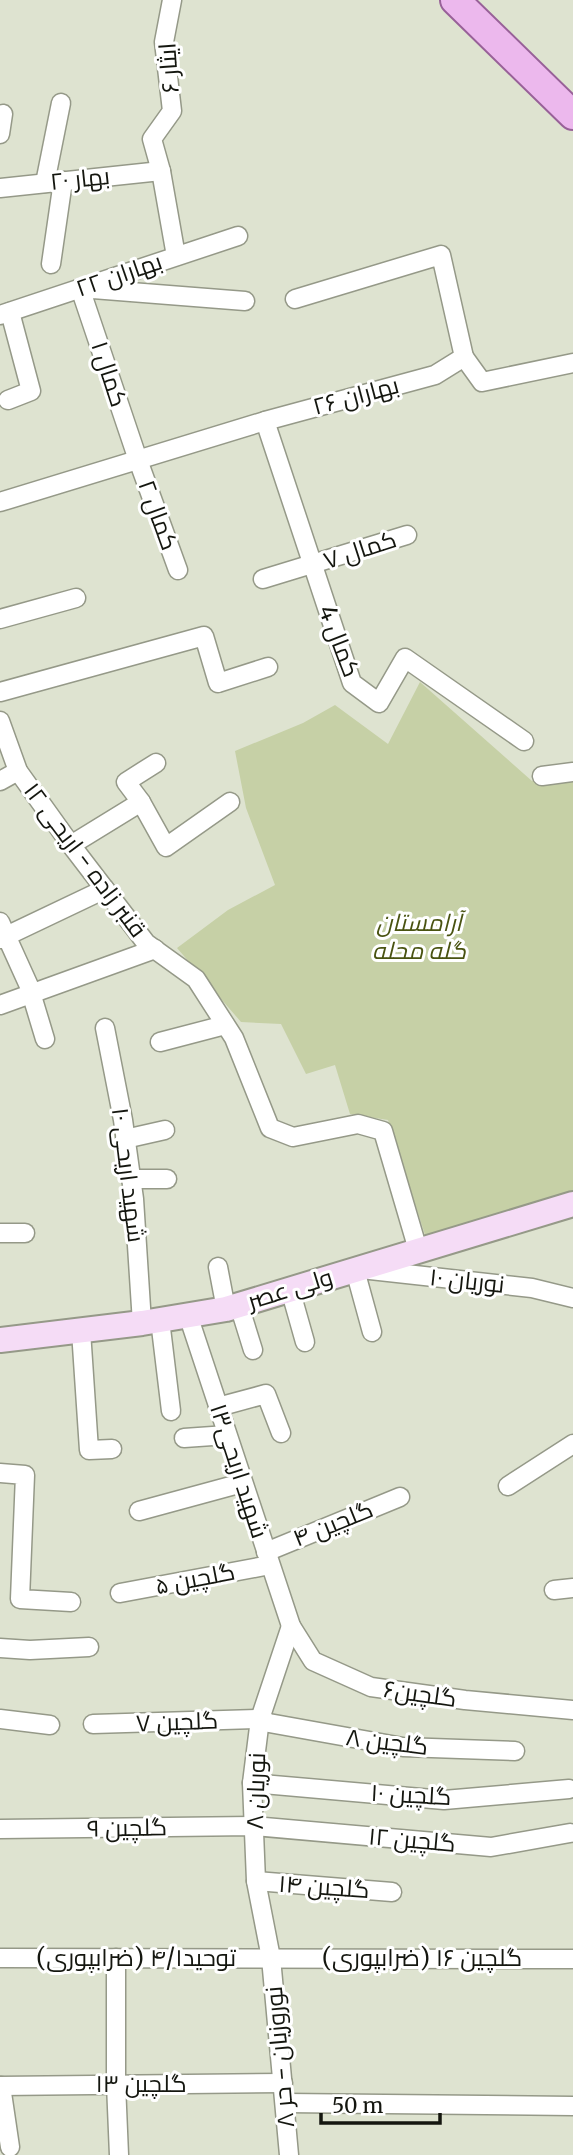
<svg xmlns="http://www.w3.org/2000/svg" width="573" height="2155" font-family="Merriweather,Cairo,serif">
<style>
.green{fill:#c6d0a6}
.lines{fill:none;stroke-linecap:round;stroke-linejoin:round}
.minor-casing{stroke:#959988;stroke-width:21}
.secondary-casing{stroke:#959988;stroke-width:28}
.primary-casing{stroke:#986198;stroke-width:32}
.minor{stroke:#fff;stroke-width:18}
.secondary{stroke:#f5dcf6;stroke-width:24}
.primary{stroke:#ecb8ed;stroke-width:28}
.labels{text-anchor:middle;stroke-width:6;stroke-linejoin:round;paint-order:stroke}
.street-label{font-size:24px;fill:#14160f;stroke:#fff}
.park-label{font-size:24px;font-style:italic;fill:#495311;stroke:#fff}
</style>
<rect width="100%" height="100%" fill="#dee3d0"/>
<path class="green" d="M 420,682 L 532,781 L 573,776 L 573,1194 L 426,1238 L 388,1120 L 350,1114 L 335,1065 L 306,1074 L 281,1024 L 241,1022 L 177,948 L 228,910 L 275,885 L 246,808 L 235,751 L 303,723 L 335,705 L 388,744 Z"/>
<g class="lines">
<g class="minor-casing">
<g id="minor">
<path d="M 172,0 L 164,42 L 172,111 L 152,139 L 161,171 L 176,256"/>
<path d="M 0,134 L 3,114"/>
<path d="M 45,183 L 61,103"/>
<path d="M 0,188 L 161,171"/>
<path d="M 51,264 L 63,181"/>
<path d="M 0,315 L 238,236"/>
<path d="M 464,357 L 482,382 L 573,363"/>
<path d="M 8,400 L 31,391 L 10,312"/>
<path d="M 265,421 L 352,683 L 379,703 L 405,658 L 524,741"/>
<path d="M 0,502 L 265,421 L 435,375 L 464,357 L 441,255 L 295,299"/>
<path d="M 178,570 L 138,460 L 80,288 L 245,301"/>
<path d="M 263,579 L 407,535"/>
<path d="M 0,619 L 76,598"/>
<path d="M 0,692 L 204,636 L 218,683 L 268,667"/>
<path d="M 0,721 L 18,771 L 71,845 L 146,943 L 196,979 L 234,1038 L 270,1128 L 293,1137 L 358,1124 L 383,1131 L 418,1250"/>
<path d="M 156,763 L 126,782 L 141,802 L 166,847 L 230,802"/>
<path d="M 542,776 L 573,772"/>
<path d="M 0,781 L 18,771"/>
<path d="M 71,845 L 141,802"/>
<path d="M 0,922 L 29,986 L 45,1039"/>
<path d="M 0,939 L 105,889"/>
<path d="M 0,1005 L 155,949"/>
<path d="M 105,1028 L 123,1120 L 134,1199 L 142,1323"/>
<path d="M 160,1042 L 225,1025"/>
<path d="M 125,1139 L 165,1130"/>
<path d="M 131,1179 L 167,1179"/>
<path d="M 0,1233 L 25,1233"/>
<path d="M 218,1267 L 226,1309"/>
<path d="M 355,1270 L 372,1332"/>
<path d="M 370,1270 L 532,1288 L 573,1298"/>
<path d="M 290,1289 L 305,1342"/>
<path d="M 239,1305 L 253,1350"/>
<path d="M 188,1315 L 291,1626 L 313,1661 L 371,1687 L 465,1700 L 573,1710"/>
<path d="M 160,1320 L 171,1411"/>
<path d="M 81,1331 L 89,1450 L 112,1449"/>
<path d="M 218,1407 L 266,1394 L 281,1433"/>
<path d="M 184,1438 L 227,1435"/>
<path d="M 0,1473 L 25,1475 L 20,1599 L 71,1602"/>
<path d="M 508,1486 L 573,1444"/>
<path d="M 139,1511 L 242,1483"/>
<path d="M 266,1552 L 400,1497"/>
<path d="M 554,1590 L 573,1588"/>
<path d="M 120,1593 L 270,1565"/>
<path d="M 0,1648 L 30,1650 L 89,1647"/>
<path d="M 0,1719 L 50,1725"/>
<path d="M 93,1724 L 260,1719 L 269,1723 L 403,1747 L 515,1751"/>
<path d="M 252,1783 L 444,1800 L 569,1789"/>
<path d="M 0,1829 L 253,1826 L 491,1847 L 570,1833"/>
<path d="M 256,1881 L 392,1892"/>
<path d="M 0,1958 L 573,1959"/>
<path d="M 116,1958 L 116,2084 L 119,2155"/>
<path d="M 0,2086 L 283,2083"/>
<path d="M 1,2086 L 10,2147"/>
<path d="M 285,2103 L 573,2106"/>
<path d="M 289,2155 L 271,1958 L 256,1881 L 252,1783 L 260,1719 L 291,1626"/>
</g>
</g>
<g class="secondary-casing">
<path id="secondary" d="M 0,1340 L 142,1323 L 226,1309 L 573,1204"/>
</g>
<g class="primary-casing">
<path id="primary" d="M 455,0 L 573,115"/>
</g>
<use href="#minor" class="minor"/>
<use href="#secondary" class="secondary"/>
<use href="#primary" class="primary"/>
</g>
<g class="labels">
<g class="street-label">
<text transform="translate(169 68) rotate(-94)" y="8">ایثار ۶</text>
<text transform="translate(80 179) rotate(-6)" y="8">بهار ۲۰</text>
<text transform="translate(119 275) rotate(-19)" y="8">بهاران ۲۲</text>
<text transform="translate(109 374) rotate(72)" y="8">کمال ۱</text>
<text transform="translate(356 396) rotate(-15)" y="8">بهاران ۲۶</text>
<text transform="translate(158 515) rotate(70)" y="8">کمال ۲</text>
<text transform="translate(360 550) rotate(-18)" y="8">کمال ۷</text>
<text transform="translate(339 641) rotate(69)" y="8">کمال 4</text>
<text transform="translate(85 860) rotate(53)" y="8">قنبر زاده - اریحی ۱۲</text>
<text transform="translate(128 1175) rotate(83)" y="8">شهید اریحی ۱۰</text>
<text transform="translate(467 1281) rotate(6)" y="8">نوریان ۱۰</text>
<text transform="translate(290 1289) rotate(-17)" y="8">ولی عصر</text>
<text transform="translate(239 1471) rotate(72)" y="8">شهید اریحی۱۳</text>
<text transform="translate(333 1524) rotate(-22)" y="8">گلچین ۴</text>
<text transform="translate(195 1579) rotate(-11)" y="8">گلچین ۵</text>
<text transform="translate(420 1694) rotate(8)" y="8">گلچین۶</text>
<text transform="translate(177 1722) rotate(-2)" y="8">گلچین ۷</text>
<text transform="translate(387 1742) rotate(7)" y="8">گلچین ۸</text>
<text transform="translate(256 1791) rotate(-88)" y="8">نوریان ۸</text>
<text transform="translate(411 1795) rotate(3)" y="8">گلچین ۱۰</text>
<text transform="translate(127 1828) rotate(-1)" y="8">گلچین ۹</text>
<text transform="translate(412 1840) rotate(5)" y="8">گلچین ۱۲</text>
<text transform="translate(324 1887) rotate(4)" y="8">گلچین ۱۴</text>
<text x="136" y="1966">توحید۴/۱ (ضرابپوری)</text>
<text x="422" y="1966">گلچین ۱۶ (ضرابپوری)</text>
<text transform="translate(280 2057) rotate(-95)" y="8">نوروزیان - حر ۸</text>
<text x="141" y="2092">گلچین ۱۳</text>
</g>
<g class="park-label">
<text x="419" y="931">آرامستان<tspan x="419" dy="28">گله محله</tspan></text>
</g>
</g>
<path d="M321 2113v10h119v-10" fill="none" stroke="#14160f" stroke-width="3.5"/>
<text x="332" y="2113" font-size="21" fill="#14160f" stroke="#ffffff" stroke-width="5" paint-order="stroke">50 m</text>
</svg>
